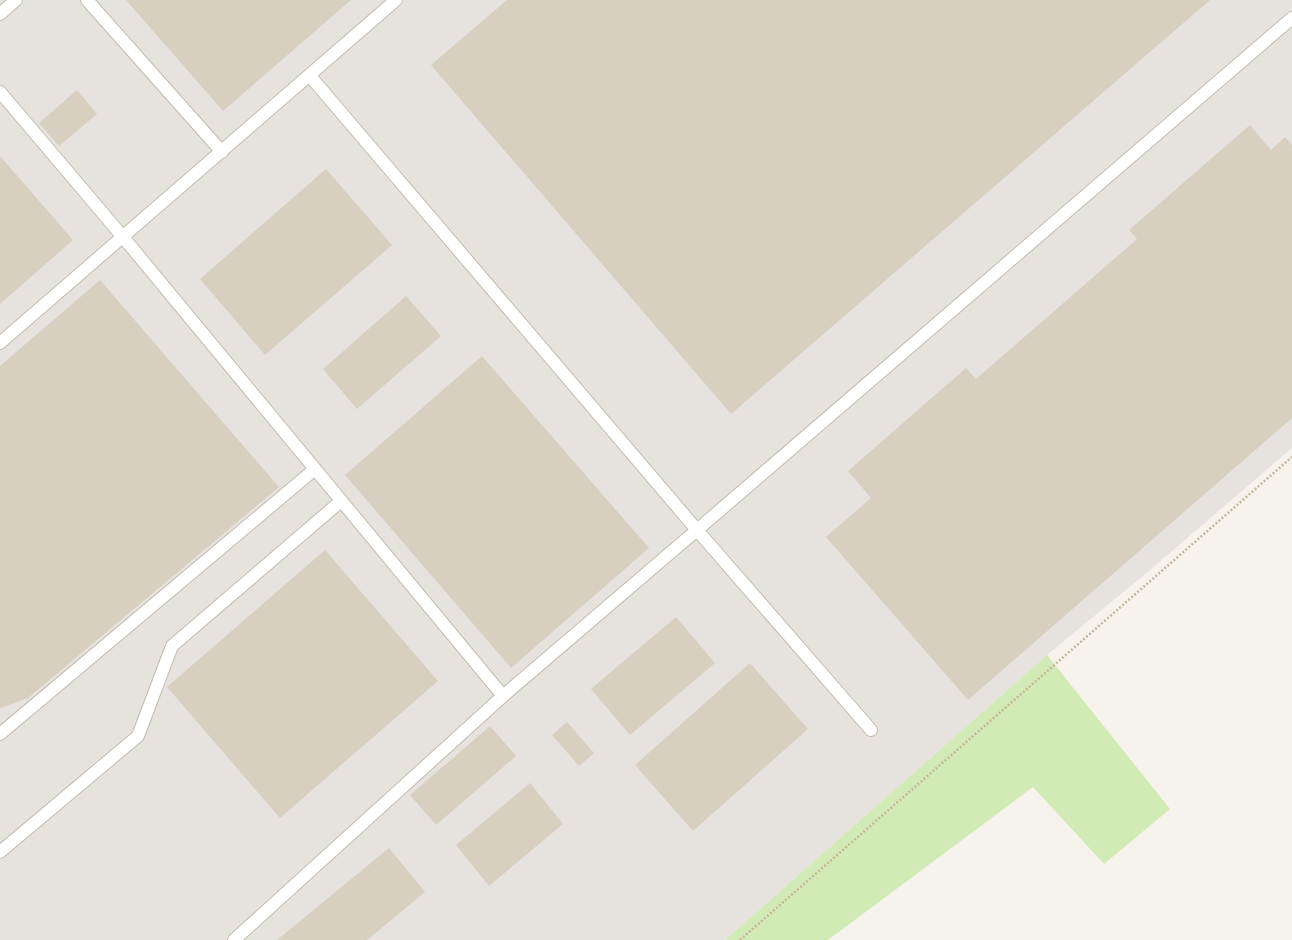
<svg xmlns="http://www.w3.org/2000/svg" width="1292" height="940" font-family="'Work Sans',sans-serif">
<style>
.industrial{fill:#e6e2dd}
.green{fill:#d2eab5}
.building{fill:#d8cfc1}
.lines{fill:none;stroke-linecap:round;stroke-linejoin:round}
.service-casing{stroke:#c2bbae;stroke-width:14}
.path{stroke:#c4b79f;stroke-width:2.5;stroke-dasharray:2 2;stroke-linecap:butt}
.service{stroke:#fff;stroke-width:12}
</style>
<rect width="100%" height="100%" fill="#f6f3ec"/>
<path class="industrial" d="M 0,0 L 1292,0 L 1292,448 L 1150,570 L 1047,655 L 725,940 L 0,940 Z"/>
<path class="green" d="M 1047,655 L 1170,809 L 1104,864 L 1033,787 L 828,940 L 725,940 Z"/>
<g class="building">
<path d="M 126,0 L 351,0 L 223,111 Z"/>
<path d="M 507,0 L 1210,0 L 731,414 L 431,65 Z"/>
<path d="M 77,90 L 97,114 L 59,146 L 39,123 Z"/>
<path d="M 1250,125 L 1271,150 L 1285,137 L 1292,145 L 1292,418 L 968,700 L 826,537 L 871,498 L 848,471 L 966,368 L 976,379 L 1137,239 L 1129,230 Z"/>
<path d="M 0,156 L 73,240 L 0,304 Z"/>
<path d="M 326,169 L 392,245 L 265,355 L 200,279 Z"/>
<path d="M 100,280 L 279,487 L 28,698 L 0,708 L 0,366 Z"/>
<path d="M 406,296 L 441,336 L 357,409 L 323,369 Z"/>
<path d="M 482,356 L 649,548 L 511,668 L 345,475 Z"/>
<path d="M 325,550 L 438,681 L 280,818 L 167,687 Z"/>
<path d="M 676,617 L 715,663 L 630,735 L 591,689 Z"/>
<path d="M 750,663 L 808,729 L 693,831 L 635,765 Z"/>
<path d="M 567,722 L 594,753 L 579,766 L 552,735 Z"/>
<path d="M 490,726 L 516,756 L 436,825 L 410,795 Z"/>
<path d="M 530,783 L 563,824 L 489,886 L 456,845 Z"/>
<path d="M 389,848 L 425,892 L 367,940 L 277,940 Z"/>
</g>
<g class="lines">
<g class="service-casing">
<g id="service">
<path d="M 87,0 L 222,152"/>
<path d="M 0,14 L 16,0"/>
<path d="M 310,76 L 697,530 L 1292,18"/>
<path d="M 0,92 L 123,237 L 503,696"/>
<path d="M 0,343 L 396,0"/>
<path d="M 0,734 L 315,469"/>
<path d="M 0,852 L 138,736 L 172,646 L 341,501"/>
<path d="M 234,940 L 503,696 L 697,530 L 871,730"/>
</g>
</g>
<path class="path" d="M 740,940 L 1292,457"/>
<use href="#service" class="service"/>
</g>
</svg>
